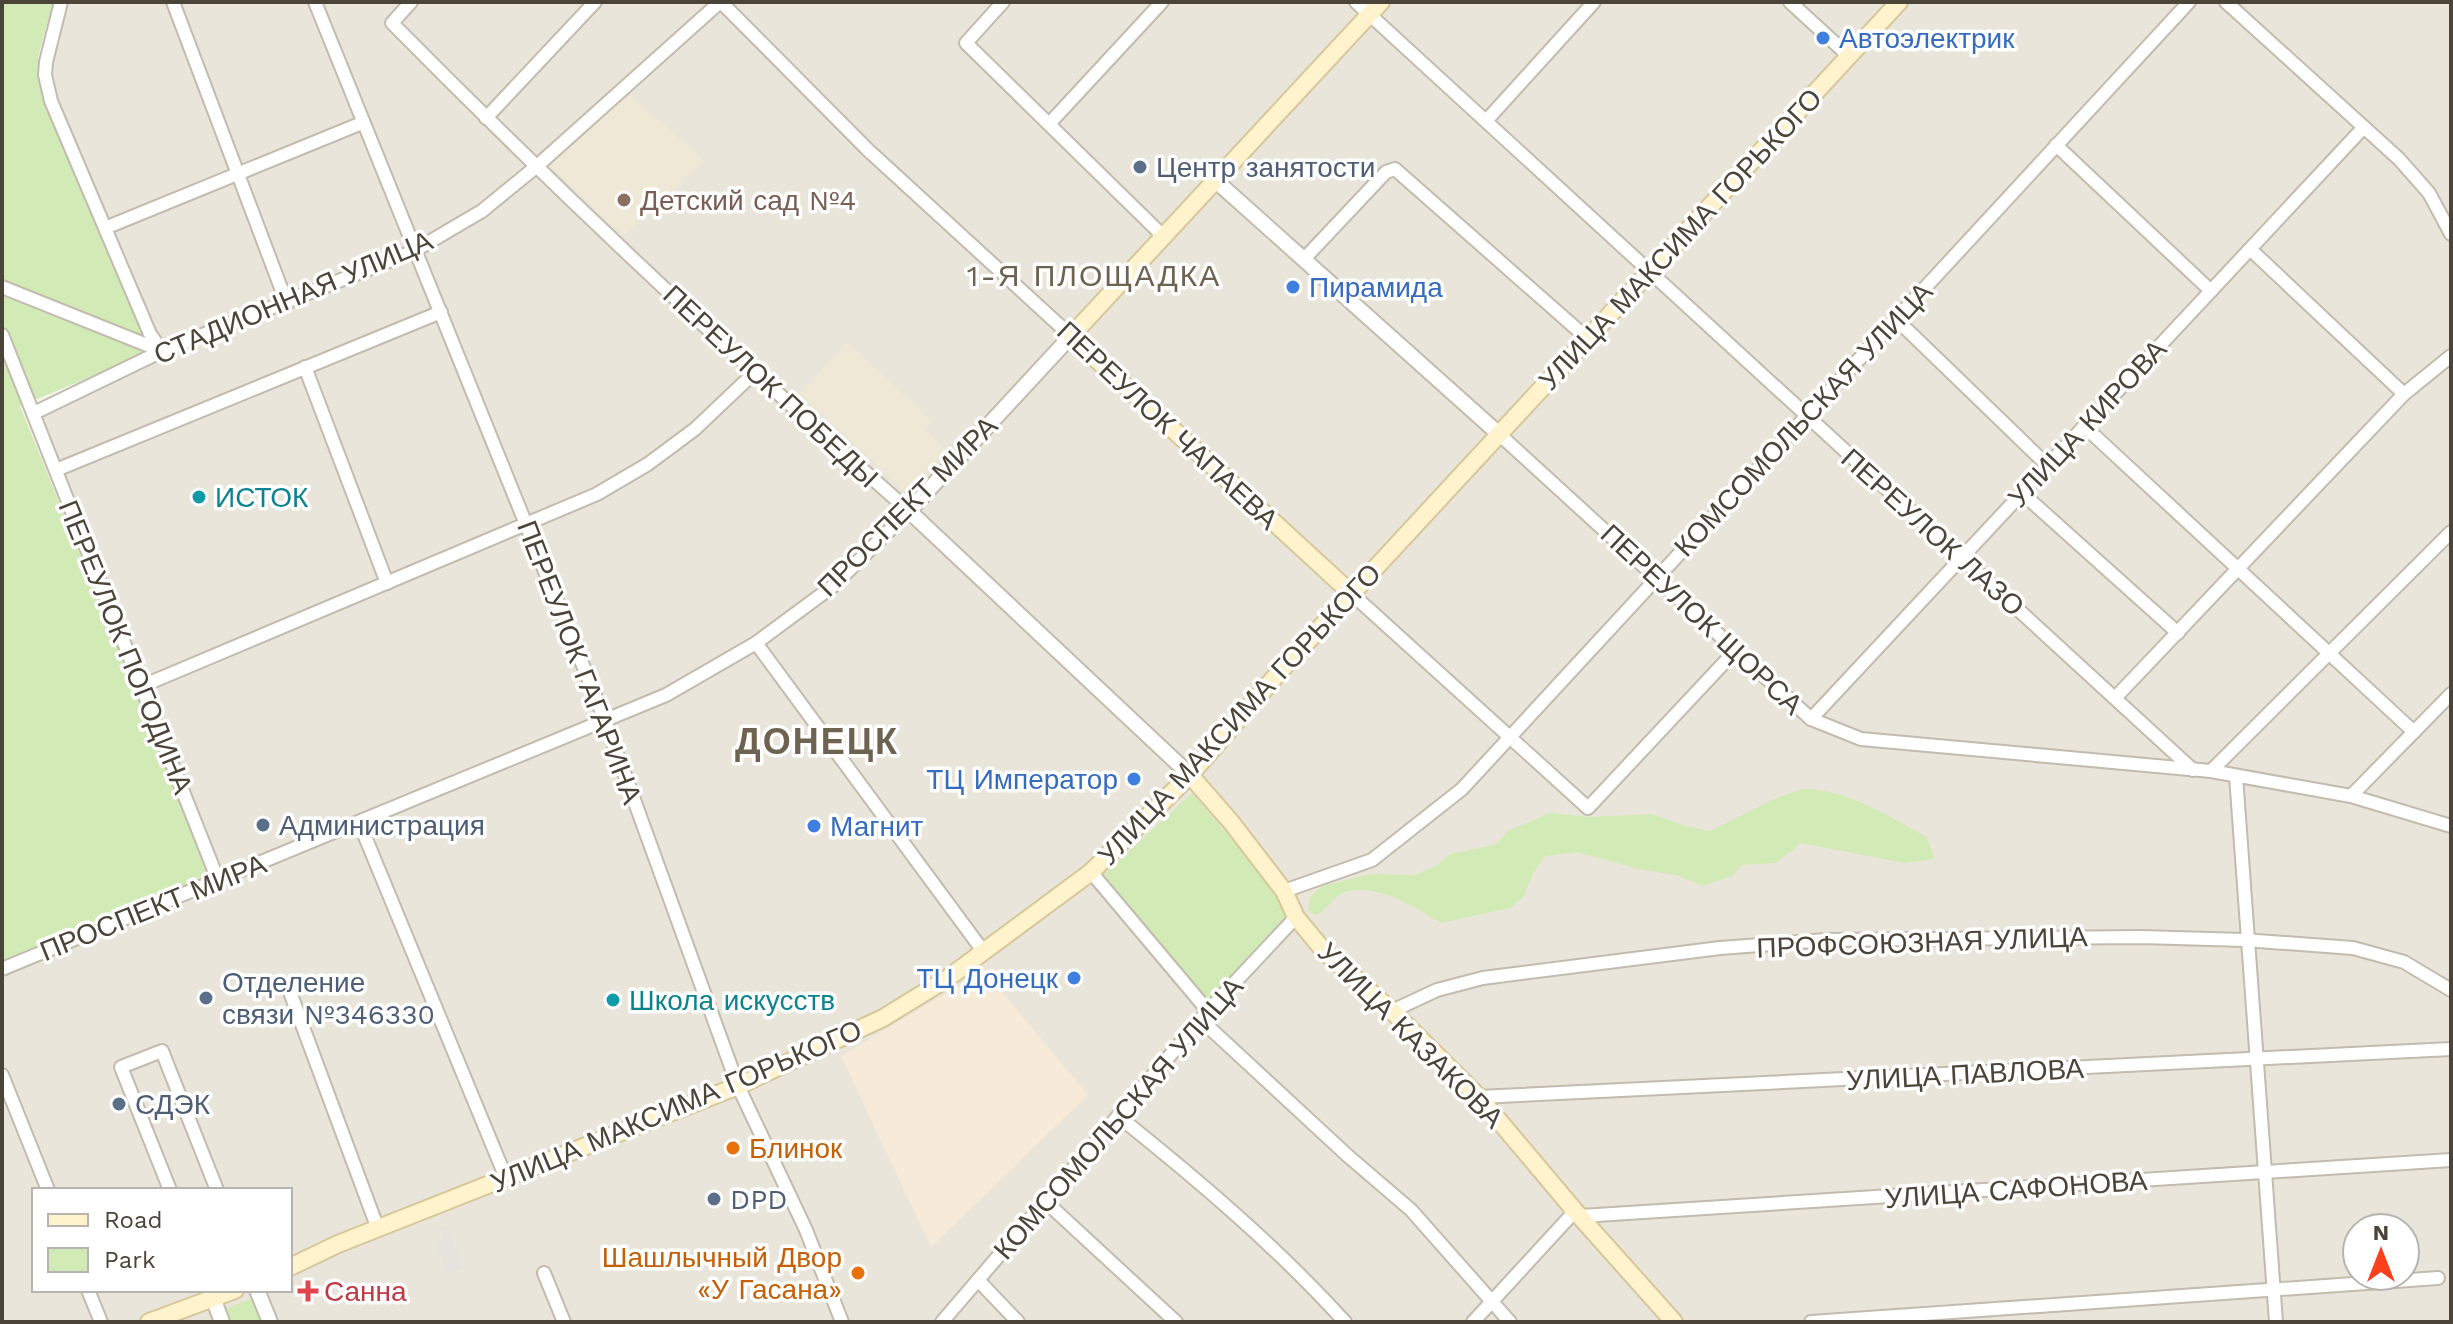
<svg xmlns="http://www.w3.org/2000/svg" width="2453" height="1324" font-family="'Work Sans',sans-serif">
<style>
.residential{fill:#eae5da;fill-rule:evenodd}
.commercial{fill:#f7ead8}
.industrial{fill:#e6e2dd}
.education{fill:#efe8d6}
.green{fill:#d2eab5}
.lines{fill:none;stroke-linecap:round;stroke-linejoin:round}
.minor-casing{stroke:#c2bbae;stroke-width:16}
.tertiary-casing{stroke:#c2bbae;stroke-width:18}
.secondary-casing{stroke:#d6c79b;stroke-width:20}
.minor{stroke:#fff;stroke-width:12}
.tertiary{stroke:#fff;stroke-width:14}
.secondary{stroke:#fff3cd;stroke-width:16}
.shop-dot{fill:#3f7fe0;stroke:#fff;stroke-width:3}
.service-dot{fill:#5c6f8a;stroke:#fff;stroke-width:3}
.education-dot{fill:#8d6e63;stroke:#fff;stroke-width:3}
.culture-dot{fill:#0f9aa8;stroke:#fff;stroke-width:3}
.food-dot{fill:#e8710a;stroke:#fff;stroke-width:3}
.health-dot{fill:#e0444e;stroke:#fff;stroke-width:3}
.labels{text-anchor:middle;stroke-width:7;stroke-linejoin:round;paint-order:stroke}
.shop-label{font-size:28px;fill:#366cbe;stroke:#fff;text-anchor:start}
.service-label{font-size:28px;fill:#4e5e75;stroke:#fff;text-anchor:start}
.education-label{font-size:28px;fill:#785e54;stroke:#fff;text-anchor:start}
.street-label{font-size:28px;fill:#4b4439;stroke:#fff}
.culture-label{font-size:28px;fill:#0d838f;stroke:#fff;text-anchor:start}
.food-label{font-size:28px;fill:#c56008;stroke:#fff;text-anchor:start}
.health-label{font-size:28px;fill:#be3a42;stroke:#fff;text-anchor:start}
.neighbourhood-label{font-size:30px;letter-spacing:2px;fill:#6e6250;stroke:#fff}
.district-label{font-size:36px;font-weight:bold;letter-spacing:2px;fill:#6e6250;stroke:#fff}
</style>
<rect width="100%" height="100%" fill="#f6f3ec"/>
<path class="residential" d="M 66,2 L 2451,2 L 2451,1322 L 2,1322 L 2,965 L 214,878 L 26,410 L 155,353 L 53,86 L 53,57 ZM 34,1190 L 290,1190 L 290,1290 L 34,1290 ZM 2357,1228 L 2405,1228 L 2405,1276 L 2357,1276 Z"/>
<path class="commercial" d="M 984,971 L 1088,1095 L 931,1247 L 841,1056 Z"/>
<path class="industrial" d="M 447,1226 L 463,1268 L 448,1274 L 435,1242 L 443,1239 L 439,1228 Z"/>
<g class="education">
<path d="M 628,93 L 705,161 L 623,236 L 547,163 Z"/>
<path d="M 847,342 L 932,421 L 924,429 L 946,450 L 906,492 L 799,393 Z"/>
</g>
<g class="green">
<path d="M 2,2 L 53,2 L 38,57 L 50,100 L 151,352 L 20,406 L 211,876 L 2,962 Z"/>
<path d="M 1803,789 C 1847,789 1890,817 1927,837 L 1935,859 L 1904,863 L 1801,843 L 1776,863 L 1742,865 L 1732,876 L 1703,886 L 1676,875 L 1638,869 L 1577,852 L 1545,856 L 1533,873 L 1524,896 L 1510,908 L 1441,923 C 1413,907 1380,883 1345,892 C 1332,896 1329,910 1316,915 L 1308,911 L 1310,897 L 1322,886 L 1370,874 L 1414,875 L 1436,866 L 1450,854 L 1495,845 L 1508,831 L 1550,813 L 1588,817 L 1652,814 L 1685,826 L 1710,831 L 1774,799 Z"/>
<path d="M 1192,793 L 1285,902 L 1286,916 L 1206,1003 L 1101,877 Z"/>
<path d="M 255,1297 L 265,1322 L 228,1322 L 223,1310 Z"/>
</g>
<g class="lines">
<g class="minor-casing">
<g id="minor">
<path d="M 61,2 L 46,62 L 45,75 L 51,101 L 150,334 L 162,351"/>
<path d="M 173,2 L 287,304"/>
<path d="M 315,2 L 605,720 L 738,1086 L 806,1230 L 842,1322"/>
<path d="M 721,2 L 868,150 L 1071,336"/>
<path d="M 1003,2 L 966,43 L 1163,236"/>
<path d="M 1356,2 L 2193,770"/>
<path d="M 1790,2 L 1849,56"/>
<path d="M 2226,2 L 2399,159 L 2429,193 L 2451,234"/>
<path d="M 486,118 L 595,2"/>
<path d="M 1486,121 L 1594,2"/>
<path d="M 1049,124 L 1162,2"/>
<path d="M 2056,145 L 2211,291"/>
<path d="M 105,228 L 362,123"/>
<path d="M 2250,249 L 2404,394"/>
<path d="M 1304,259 L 1386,172 L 1395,169 L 1588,339"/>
<path d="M 2,287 L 162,351"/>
<path d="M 1896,319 L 2048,466"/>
<path d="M 2,335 L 218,880"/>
<path d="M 305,367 L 387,583"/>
<path d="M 34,413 L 162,351 L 414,251 L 482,211 L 537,166 L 720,2"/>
<path d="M 2084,426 L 2414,732"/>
<path d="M 1500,435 L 1811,719 L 1861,739 L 2211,771 L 2351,796 L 2451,826"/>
<path d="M 56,470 L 441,312"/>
<path d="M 2022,493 L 2178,633"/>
<path d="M 1352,594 L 1588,808 L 1736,650"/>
<path d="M 756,643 L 983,951"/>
<path d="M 142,686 L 597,494 L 648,464 L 695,429 L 753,374"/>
<path d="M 2115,698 L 2404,394 L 2451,356"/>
<path d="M 1811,719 L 2364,127"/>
<path d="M 2211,771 L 2451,532"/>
<path d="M 2236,776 L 2276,1322"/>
<path d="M 2351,796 L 2451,694"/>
<path d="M 359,822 L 506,1178"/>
<path d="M 1091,872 L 1208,1011"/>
<path d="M 1284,891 L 1372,860 L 1462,789 L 2189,2"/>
<path d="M 2,969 L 666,695 L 756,643 L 833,586 L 909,511 C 731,354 559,192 392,23 L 411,2"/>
<path d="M 287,984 L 378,1229"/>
<path d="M 1392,1011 L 1437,990 L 1483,978 L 1720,948 L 1826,940 L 2141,937 L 2244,940 L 2353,948 L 2404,962 L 2451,990"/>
<path d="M 1201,1020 L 1348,1156 L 1411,1210 L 1510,1322"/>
<path d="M 2,1075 L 48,1190"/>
<path d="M 1479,1097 L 2451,1049"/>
<path d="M 1118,1116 C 1198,1180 1276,1246 1345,1322"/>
<path d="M 170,1190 L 121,1067 L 162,1051 L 217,1190"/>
<path d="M 1045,1201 L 1176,1322"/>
<path d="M 1581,1216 L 2451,1160"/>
<path d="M 544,1273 L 564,1322"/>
<path d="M 978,1280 L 1018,1322"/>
<path d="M 88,1290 L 101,1322"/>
<path d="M 942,1322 L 1208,1011 L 1296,917"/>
<path d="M 1473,1322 L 1575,1211"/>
<path d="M 1811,1322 L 2438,1278"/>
</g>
</g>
<g class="tertiary-casing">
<g id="tertiary">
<path d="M 1215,180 L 1500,435"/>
<path d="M 1071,336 L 909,511 L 1190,775"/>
<path d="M 257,1290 L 270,1322"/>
<path d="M 213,1298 L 222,1322"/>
</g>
</g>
<g class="secondary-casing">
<g id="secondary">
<path d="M 1352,594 L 1071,336 L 1381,2"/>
<path d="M 1190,775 L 1231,822 L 1284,891 L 1296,917 L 1324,951 L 1392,1011 L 1479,1097 L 1575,1211 L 1674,1322"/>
<path d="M 290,1267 L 338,1244 L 738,1086 L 883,1018 L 948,978 L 1091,872 L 1190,775 L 1282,669 L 1899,2"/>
<path d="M 149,1322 L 235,1290"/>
</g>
</g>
<use href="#minor" class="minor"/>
<use href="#tertiary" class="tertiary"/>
<use href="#secondary" class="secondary"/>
</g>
<g class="shop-dot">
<circle cx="1823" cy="38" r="8"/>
<circle cx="1293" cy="287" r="8"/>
<circle cx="1134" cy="779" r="8"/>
<circle cx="814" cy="826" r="8"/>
<circle cx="1074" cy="978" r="8"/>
</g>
<g class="service-dot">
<circle cx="1140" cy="167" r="8"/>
<circle cx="263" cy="825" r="8"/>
<circle cx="206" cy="998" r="8"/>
<circle cx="119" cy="1104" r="8"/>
<circle cx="714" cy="1199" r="8"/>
</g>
<circle class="education-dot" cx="624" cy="200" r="8"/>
<g class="culture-dot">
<circle cx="199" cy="497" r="8"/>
<circle cx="613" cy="1000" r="8"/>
</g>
<g class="food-dot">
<circle cx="733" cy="1148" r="8"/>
<circle cx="858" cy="1273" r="8"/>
</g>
<path class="health-dot" d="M304 1279h8v8h8v8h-8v8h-8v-8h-8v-8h8z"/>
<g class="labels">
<g class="shop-label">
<text x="1839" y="48">Автоэлектрик</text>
<text x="1309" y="297">Пирамида</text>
<text x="1118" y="789" text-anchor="end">ТЦ Император</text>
<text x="830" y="836">Магнит</text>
<text x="1058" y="988" text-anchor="end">ТЦ Донецк</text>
</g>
<g class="service-label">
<text x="1156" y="177">Центр занятости</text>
<text x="279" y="835">Администрация</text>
<text x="222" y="992">Отделение<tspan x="222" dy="32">связи №346330</tspan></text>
<text x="135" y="1114">СДЭК</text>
<text x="730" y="1209">DPD</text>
</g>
<g class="education-label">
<text x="640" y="210">Детский сад №4</text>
</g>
<g class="street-label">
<text transform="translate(1680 239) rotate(-47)" y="10">УЛИЦА МАКСИМА ГОРЬКОГО</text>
<text transform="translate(293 297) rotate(-23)" y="10">СТАДИОННАЯ УЛИЦА</text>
<text transform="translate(771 386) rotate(43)" y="10">ПЕРЕУЛОК ПОБЕДЫ</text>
<text transform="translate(1803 419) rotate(-47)" y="10">КОМСОМОЛЬСКАЯ УЛИЦА</text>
<text transform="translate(2087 423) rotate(-47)" y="10">УЛИЦА КИРОВА</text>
<text transform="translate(1168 425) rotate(43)" y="10">ПЕРЕУЛОК ЧАПАЕВА</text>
<text transform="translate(907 506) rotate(-45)" y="10">ПРОСПЕКТ МИРА</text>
<text transform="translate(1933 532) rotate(42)" y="10">ПЕРЕУЛОК ЛАЗО</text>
<text transform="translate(1702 619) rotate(43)" y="10">ПЕРЕУЛОК ЩОРСА</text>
<text transform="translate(126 647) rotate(68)" y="10">ПЕРЕУЛОК ПОГОДИНА</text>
<text transform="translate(580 662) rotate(69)" y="10">ПЕРЕУЛОК ГАГАРИНА</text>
<text transform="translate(1239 714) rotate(-47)" y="10">УЛИЦА МАКСИМА ГОРЬКОГО</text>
<text transform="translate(153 907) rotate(-22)" y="10">ПРОСПЕКТ МИРА</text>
<text transform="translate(1922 942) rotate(-2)" y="10">ПРОФСОЮЗНАЯ УЛИЦА</text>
<text transform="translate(1411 1035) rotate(45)" y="10">УЛИЦА КАЗАКОВА</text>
<text transform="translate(1965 1074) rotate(-3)" y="10">УЛИЦА ПАВЛОВА</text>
<text transform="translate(676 1106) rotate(-23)" y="10">УЛИЦА МАКСИМА ГОРЬКОГО</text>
<text transform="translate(1118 1118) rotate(-49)" y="10">КОМСОМОЛЬСКАЯ УЛИЦА</text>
<text transform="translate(2016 1189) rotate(-4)" y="10">УЛИЦА САФОНОВА</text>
</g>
<g class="culture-label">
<text x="215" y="507">ИСТОК</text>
<text x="629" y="1010">Школа искусств</text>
</g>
<g class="food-label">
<text x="749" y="1158">Блинок</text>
<text x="842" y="1267" text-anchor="end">Шашлычный Двор<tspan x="842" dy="32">«У Гасана»</tspan></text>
</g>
<g class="health-label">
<text x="324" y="1301">Санна</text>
</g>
<g class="neighbourhood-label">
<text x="1094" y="286">1-Я ПЛОЩАДКА</text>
</g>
<g class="district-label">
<text x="817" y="754">ДОНЕЦК</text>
</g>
</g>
<rect width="2453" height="1324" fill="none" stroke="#4b4439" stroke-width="8"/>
<rect x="32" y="1188" width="260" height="104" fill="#ffffff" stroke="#b7b4b0" stroke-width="2"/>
<rect x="48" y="1214" width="40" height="12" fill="#fff3cd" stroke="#b7b4b0" stroke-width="2"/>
<text x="104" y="1228" font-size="24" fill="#4b4439">Road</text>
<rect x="48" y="1248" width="40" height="24" fill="#d2eab5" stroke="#b7b4b0" stroke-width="2"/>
<text x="104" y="1268" font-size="24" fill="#4b4439">Park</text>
<g transform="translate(2381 1252)"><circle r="38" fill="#ffffff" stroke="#b7b4b0" stroke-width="2"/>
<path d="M0-6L14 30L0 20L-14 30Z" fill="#fc3f1d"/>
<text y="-12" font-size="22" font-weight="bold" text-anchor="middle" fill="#4b4439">N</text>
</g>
</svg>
